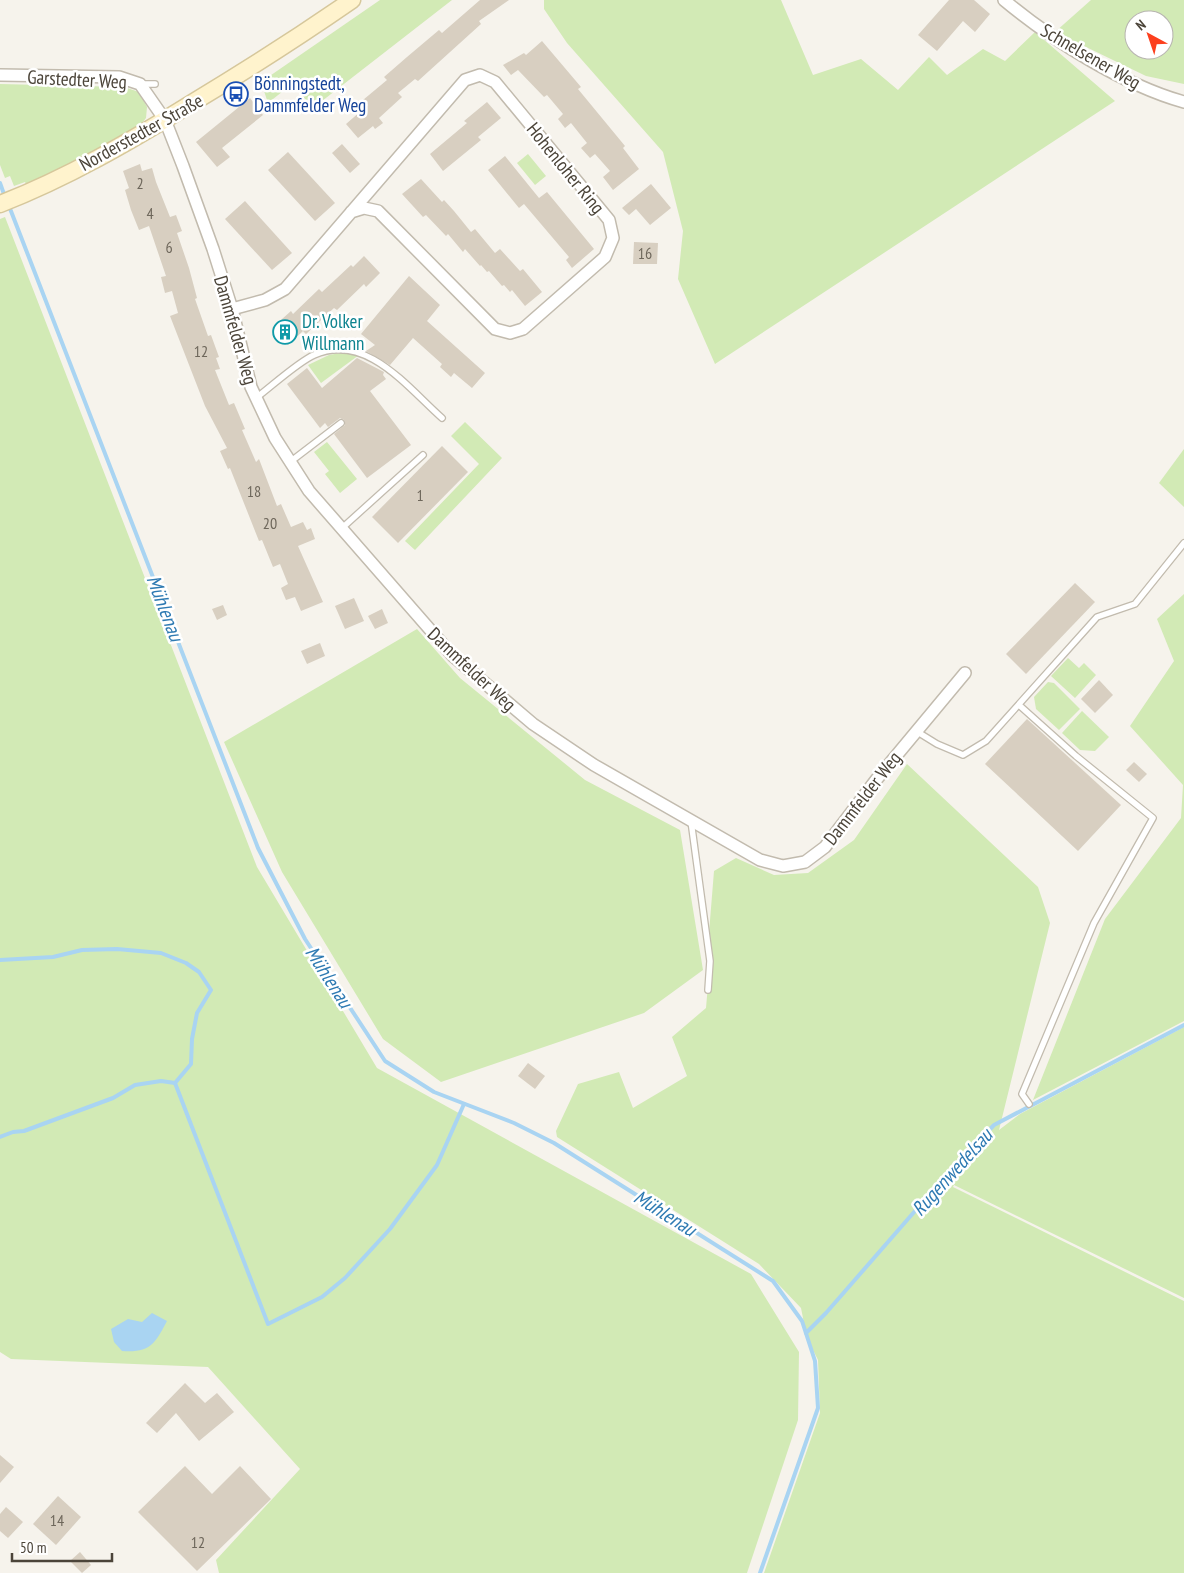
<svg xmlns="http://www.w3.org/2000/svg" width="1184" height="1573" font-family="'PT Sans Narrow',sans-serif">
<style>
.green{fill:#d2eab5;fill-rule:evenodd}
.water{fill:#a9d4f2}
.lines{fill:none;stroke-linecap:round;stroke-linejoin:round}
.stream{stroke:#a9d4f2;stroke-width:4}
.building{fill:#d8cfc1}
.lane-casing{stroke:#c2bbae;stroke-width:8}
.street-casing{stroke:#c2bbae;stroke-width:14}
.secondary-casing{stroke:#d6c79b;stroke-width:19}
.lane{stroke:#fff;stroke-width:5.5}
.street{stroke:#fff;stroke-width:11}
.secondary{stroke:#fff3cd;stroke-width:16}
.labels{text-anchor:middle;stroke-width:5;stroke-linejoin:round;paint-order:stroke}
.number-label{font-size:16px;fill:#6e675b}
.street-label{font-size:19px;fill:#4b4439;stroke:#fff}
.transit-label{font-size:19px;fill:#164399;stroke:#fff;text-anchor:start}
.culture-label{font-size:19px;fill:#0d838f;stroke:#fff;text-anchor:start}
.water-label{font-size:20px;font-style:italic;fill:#2e7ab2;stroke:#fff}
</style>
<rect width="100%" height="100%" fill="#f6f3ec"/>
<g class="green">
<path d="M 380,0 L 452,0 L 313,108 L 292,84 L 268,103 L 261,82 Z"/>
<path d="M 544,0 L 781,0 L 813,75 L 861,59 L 898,90 L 929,57 L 947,75 L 983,49 L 1005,61 L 1035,32 L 1115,101 L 715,364 L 678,279 L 683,231 L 663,152 L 567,43 L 544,9 Z"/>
<path d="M 1091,0 L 1184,0 L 1184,84 L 1146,76 L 1055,32 ZM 1134,20 L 1164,20 L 1164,50 L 1134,50 Z"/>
<path d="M 0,84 L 124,87 L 139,92 L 147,107 L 146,118 L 139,127 L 100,150 L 26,184 L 25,182 L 14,186 L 10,176 L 5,178 L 0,165 Z"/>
<path d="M 528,154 L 546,176 L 535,185 L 517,163 Z"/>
<path d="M 5,217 L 257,867 L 377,1068 L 751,1274 L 799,1352 L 798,1420 L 747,1573 L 219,1573 L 216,1560 L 300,1469 L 208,1367 L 11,1359 L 0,1352 L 0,219 Z"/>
<path d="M 340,353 L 359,355 L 321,383 L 308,365 L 329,355 Z"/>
<path d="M 465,422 L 502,458 L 415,550 L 405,541 L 479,464 L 451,436 Z"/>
<path d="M 327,442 L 357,479 L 340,493 L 325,474 L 329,471 L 314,452 Z"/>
<path d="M 1184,449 L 1184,507 L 1159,483 Z"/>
<path d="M 1184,594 L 1184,1021 L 1033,1100 L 1105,919 L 1181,818 L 1183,785 L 1130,726 L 1174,661 L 1157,619 Z"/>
<path d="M 417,629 L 460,678 L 585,780 L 680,830 L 703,970 L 644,1013 L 441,1082 L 383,1039 L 282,872 L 224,742 Z"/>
<path d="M 1068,658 L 1079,668 L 1084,663 L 1096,675 L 1075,698 L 1051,676 Z"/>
<path d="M 1048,682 L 1054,683 L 1080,709 L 1059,730 L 1036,709 L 1034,697 Z"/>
<path d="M 1082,711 L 1109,737 L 1095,751 L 1080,750 L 1062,733 Z"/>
<path d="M 907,764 L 1038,887 L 1050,923 L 999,1130 L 1020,1114 L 1184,1027 L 1184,1298 L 954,1185 L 953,1187 L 1184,1301 L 1184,1573 L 764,1573 L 820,1413 L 818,1360 L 807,1338 L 801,1308 L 759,1264 L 557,1137 L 556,1131 L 578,1084 L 619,1072 L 633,1108 L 687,1076 L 672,1037 L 706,1008 L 710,961 L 708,945 L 714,871 L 736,858 L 774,875 L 808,873 L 854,840 Z"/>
</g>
<path class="water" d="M 152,1313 L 167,1321 C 155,1344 150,1353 122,1351 L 114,1342 L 111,1329 L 128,1319 L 142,1322 Z"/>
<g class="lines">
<g class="stream">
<path d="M 0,183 L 5,197"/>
<path d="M 9,206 L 258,848 L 305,939 L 385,1061 L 434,1092 L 514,1123 L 554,1143 L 773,1281 L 802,1321 L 815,1361 L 818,1408 L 760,1573"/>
<path d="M 0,960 L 53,957 L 82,950 L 117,949 L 161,953 L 186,963 L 199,972 L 211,990 L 197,1013 L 192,1039 L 191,1064 L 175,1083 L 268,1324 L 322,1297 L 345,1278 L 390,1229 L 437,1165 L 464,1104"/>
<path d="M 0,1137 L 13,1132 L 24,1131 L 113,1098 L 135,1085 L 161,1081 L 175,1083"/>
<path d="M 806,1333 L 826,1313 L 949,1172 L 994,1125 L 1184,1025"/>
</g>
</g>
<g class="building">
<path d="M 480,0 L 509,0 L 479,21 L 481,24 L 418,81 L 415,79 L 398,93 L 402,97 L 379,118 L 383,123 L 375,129 L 373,126 L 358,138 L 346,124 L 368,105 L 363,100 L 387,80 L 384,77 L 407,57 L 439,30 L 442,33 Z"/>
<path d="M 949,0 L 974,0 L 990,14 L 975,32 L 963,21 L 937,51 L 918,35 Z"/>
<path d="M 542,41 L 581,87 L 578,89 L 625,146 L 623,148 L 639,169 L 613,190 L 603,177 L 610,171 L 595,154 L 590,158 L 581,148 L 587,143 L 571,123 L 565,128 L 558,119 L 563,114 L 547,95 L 544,97 L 518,70 L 511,75 L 503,65 L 524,53 L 526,55 Z"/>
<path d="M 250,98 L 263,115 L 222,148 L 230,157 L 217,167 L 196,142 Z"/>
<path d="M 487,102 L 501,118 L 478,137 L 481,140 L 443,171 L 430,154 L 467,123 L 464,121 Z"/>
<path d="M 342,144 L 360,164 L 350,173 L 332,153 Z"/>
<path d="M 288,152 L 335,203 L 315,221 L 268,170 Z"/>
<path d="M 505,156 L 539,198 L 547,192 L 594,249 L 572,268 L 566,260 L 569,257 L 524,204 L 519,208 L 488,170 Z"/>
<path d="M 140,164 L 142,171 L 152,168 L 156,182 L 170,217 L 176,215 L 182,231 L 177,233 L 189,268 L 197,298 L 195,299 L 208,336 L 211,335 L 219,357 L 216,358 L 220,369 L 215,370 L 229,405 L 234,403 L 245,429 L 242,430 L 256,462 L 259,459 L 277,506 L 281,504 L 291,527 L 303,522 L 307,530 L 311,528 L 315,539 L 298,546 L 323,602 L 301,611 L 295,597 L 286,600 L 281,588 L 288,584 L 280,564 L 273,567 L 262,540 L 259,541 L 230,468 L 228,469 L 220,451 L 227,448 L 205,406 L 170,316 L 178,313 L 172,291 L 165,293 L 161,277 L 166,276 L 149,226 L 139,230 L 131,210 L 125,190 L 129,188 L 123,171 Z"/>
<path d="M 421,179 L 442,202 L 444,200 L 454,211 L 471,232 L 475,229 L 495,253 L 500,249 L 520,271 L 523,269 L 542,292 L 525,306 L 512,290 L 510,292 L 504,285 L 502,286 L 489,271 L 487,272 L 481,265 L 480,266 L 465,249 L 463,252 L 448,234 L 446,236 L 426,215 L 423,217 L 402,194 Z"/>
<path d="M 651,184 L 671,208 L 650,225 L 636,209 L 629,215 L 622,208 Z"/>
<path d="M 245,201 L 292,253 L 272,270 L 225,219 Z"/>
<path d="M 634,242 L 658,243 L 657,264 L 633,264 Z"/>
<path d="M 364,256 L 380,273 L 366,287 L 364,284 L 337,310 L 334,308 L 306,334 L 303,331 L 288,345 L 272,328 L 291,311 L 293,314 L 319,289 L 322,292 L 351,265 L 353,267 Z"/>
<path d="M 409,276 L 440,305 L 427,321 L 485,373 L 472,388 L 454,373 L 451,377 L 440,367 L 442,364 L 413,338 L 390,365 L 366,351 L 375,345 L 361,334 Z"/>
<path d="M 357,358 L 384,372 L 383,375 L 386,379 L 370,391 L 411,445 L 367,478 L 334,434 L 345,425 L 344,420 L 340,418 L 328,427 L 325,423 L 320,428 L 287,384 L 307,368 L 322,388 Z"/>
<path d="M 442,446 L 468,472 L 398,543 L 372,517 Z"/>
<path d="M 1075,583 L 1095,602 L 1026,674 L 1006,654 Z"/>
<path d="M 354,598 L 364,621 L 345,629 L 335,606 Z"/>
<path d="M 223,605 L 227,615 L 217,620 L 212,609 Z"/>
<path d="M 382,609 L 388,623 L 375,629 L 368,616 Z"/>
<path d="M 320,643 L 325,656 L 307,664 L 301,651 Z"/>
<path d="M 1099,680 L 1113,695 L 1095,713 L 1081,699 Z"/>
<path d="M 1027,719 L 1121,805 L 1078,851 L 985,764 Z"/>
<path d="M 1134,762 L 1147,774 L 1139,782 L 1126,770 Z"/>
<path d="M 528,1063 L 545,1076 L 535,1089 L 518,1076 Z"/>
<path d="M 185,1383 L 205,1403 L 217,1393 L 234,1412 L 199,1441 L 176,1413 L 157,1433 L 146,1423 Z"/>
<path d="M 0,1455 L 14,1467 L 0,1483 Z"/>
<path d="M 185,1466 L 212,1494 L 240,1466 L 271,1499 L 197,1571 L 138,1512 Z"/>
<path d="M 58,1496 L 81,1517 L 56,1545 L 33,1524 Z"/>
<path d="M 6,1507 L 23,1522 L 8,1538 L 0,1531 L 0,1514 Z"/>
<path d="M 80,1552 L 91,1565 L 82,1573 L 70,1561 Z"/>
</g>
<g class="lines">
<g class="lane-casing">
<g id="lane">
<path d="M 140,84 L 155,84"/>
<path d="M 256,398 C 272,386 298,362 314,355 C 366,332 407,387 442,418"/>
<path d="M 290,462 L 341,423"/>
<path d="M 341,529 L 423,455"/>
<path d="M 1019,705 L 1076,756 L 1153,818 L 1094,923 L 1022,1094 L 1029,1104"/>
<path d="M 916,731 L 937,744 L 963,755 L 986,741 L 1097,617 L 1135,604 L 1184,543"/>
<path d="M 691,821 L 710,961 L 708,990"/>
</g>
</g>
<g class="street-casing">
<g id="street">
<path d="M 1004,0 C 1052,40 1123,85 1184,102"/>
<path d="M 0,75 L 119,77 L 140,84 L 165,120 L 183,166 L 213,249 L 232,309 L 251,387 L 275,438 L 309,491 L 453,656 L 533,724 L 594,765 L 760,860 L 783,866 L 805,862 L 825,847 L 876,780 L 965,673"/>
<path d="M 232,309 L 265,300 L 285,289 L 465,80 L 480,75 L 495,82 L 609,220 L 613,238 L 605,257 L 523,329 L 510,333 L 495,329 L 378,211 L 364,208 L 351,212"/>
</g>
</g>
<g class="secondary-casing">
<path id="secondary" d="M 0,204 C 67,178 131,141 192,103 C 247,70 300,36 352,0"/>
</g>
<use href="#lane" class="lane"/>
<use href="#street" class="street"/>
<use href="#secondary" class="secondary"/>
</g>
<defs>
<g id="bus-ring" transform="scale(1.25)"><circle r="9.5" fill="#fff" stroke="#1a4fb4" stroke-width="1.5"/><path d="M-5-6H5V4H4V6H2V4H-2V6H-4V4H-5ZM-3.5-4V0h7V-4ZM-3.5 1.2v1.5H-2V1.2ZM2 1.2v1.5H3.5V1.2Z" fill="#1a4fb4"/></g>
<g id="building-ring" transform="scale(1.25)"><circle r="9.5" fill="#fff" stroke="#0f9aa8" stroke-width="1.5"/><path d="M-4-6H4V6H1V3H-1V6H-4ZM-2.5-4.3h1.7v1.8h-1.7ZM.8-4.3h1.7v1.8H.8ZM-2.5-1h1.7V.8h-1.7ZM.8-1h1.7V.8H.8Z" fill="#0f9aa8"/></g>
</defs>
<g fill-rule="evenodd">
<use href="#bus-ring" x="236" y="94"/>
<use href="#building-ring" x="285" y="332"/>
</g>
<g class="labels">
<g class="number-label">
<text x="140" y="189">2</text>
<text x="150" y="219">4</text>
<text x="169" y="253">6</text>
<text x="645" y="259">16</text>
<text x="201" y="357">12</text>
<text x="254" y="497">18</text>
<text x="420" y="501">1</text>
<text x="270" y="529">20</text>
<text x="57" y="1526">14</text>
<text x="198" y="1548">12</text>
</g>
<g class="street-label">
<text transform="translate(1091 56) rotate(30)" y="7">Schnelsener Weg</text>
<text transform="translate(77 79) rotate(3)" y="7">Garstedter Weg</text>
<text transform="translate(141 132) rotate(-29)" y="7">Norderstedter Straße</text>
<text transform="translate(566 168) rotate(51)" y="7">Hohenloher Ring</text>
<text transform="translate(236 330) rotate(74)" y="7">Dammfelder Weg</text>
<text transform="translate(472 669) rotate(43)" y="7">Dammfelder Weg</text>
<text transform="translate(862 798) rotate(-52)" y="7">Dammfelder Weg</text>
</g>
<g class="transit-label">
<text x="254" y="90">Bönningstedt,<tspan x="254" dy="22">Dammfelder Weg</tspan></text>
</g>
<g class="culture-label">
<text x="302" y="328">Dr. Volker<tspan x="302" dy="22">Willmann</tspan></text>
</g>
<g class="water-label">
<text transform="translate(165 608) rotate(69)" y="7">Mühlenau</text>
<text transform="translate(329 977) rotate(57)" y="7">Mühlenau</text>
<text transform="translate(952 1172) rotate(-48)" y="7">Rugenwedelsau</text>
<text transform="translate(665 1213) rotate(32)" y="7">Mühlenau</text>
</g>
</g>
<g transform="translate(1149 35) rotate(320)"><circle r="24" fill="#ffffff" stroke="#b7b4b0"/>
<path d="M0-4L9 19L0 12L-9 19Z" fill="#fc3f1d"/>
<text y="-8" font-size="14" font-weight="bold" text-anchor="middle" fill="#4b4439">N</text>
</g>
<path d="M12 1553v8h100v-8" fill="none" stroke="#4b4439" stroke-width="2.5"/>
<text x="20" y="1553" font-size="15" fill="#4b4439" stroke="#ffffff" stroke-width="4" paint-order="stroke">50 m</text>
</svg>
